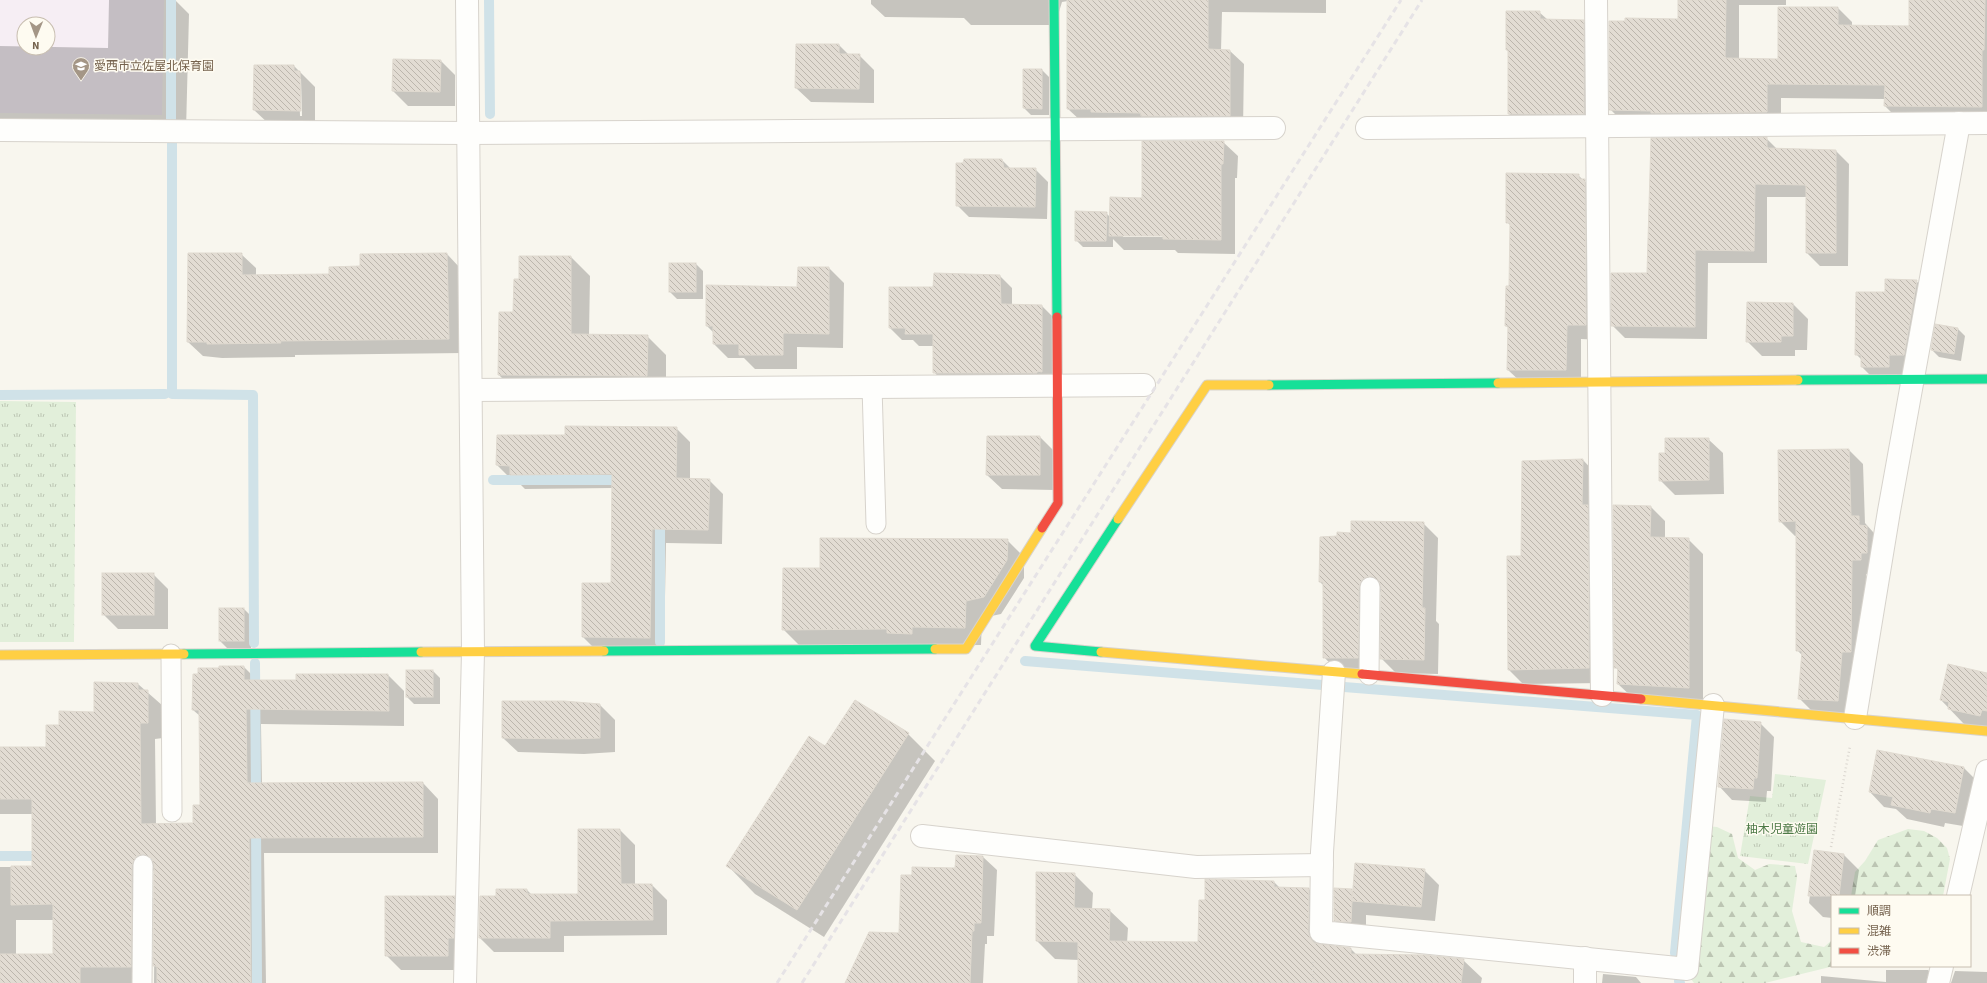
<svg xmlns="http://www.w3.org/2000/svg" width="1987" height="983" font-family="'Source Sans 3','Noto Sans JP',sans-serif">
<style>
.education{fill:#f6eef4;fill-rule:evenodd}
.grass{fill:url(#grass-tufts)}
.forest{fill:url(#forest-firs)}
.shadow{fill:#0003;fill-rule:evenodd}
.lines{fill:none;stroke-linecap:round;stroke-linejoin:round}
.stream{stroke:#d0e2e8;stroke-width:10}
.building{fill:url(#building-back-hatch);stroke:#e0dad0}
.lane-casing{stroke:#d7d3cc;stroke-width:21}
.street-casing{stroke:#d7d3cc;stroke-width:24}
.fast-casing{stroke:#d8d3cc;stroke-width:11}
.slow-casing{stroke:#d8d3cc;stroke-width:11}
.jam-casing{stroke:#d8d3cc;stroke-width:11}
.path{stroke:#dad6cf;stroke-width:2.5;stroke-dasharray:1 3;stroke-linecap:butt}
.lane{stroke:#fefefc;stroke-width:19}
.street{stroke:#fefefc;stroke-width:22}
.fast{stroke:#16e098;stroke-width:9}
.slow{stroke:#ffcf43;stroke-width:9}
.jam{stroke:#f24e42;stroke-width:9}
.rail{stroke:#e6e3e6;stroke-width:3;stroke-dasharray:6 4;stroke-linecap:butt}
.labels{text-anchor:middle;stroke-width:3;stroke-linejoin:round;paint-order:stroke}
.poi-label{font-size:12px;fill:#76634e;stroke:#fefbf1;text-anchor:start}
.park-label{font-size:12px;fill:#4d7a47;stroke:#fefbf1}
</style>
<defs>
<pattern id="grass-tufts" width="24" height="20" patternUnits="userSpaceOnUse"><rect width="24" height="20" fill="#e2efda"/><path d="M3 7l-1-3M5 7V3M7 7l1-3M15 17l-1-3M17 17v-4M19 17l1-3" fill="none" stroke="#bcc5b3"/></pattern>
<pattern id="forest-firs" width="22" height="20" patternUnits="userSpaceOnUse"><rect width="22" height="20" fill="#e2efda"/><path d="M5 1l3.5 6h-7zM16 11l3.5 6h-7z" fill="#bcc5b3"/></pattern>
<pattern id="building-back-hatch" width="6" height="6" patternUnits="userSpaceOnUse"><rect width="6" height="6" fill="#e2dcd3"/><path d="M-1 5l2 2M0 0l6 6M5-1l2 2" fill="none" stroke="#bcb6ad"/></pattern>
</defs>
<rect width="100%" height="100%" fill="#f8f6ee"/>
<path class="education" d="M 0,0 L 164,0 L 162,115 L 0,113 ZM 24,24 L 48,24 L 48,48 L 24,48 Z"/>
<g class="grass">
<path d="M 0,401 L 76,402 L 74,642 L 0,642 Z"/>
<path d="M 1775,774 L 1826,780 L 1808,864 L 1740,856 L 1750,796 L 1772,798 Z"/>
</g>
<g class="forest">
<path d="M 1707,826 L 1717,827 L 1732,834 L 1738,858 L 1755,870 L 1769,864 L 1795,866 L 1797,877 L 1792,911 L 1801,942 L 1824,947 L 1832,940 L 1832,966 L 1834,966 L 1765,983 L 1694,983 L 1691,979 Z"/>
<path d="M 1908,829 L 1924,831 L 1937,838 L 1947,848 L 1950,859 L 1943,896 L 1851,896 L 1855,872 L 1865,861 L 1878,840 Z"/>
</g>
<g class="shadow">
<path d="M 109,0 L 175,0 L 189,14 L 186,131 L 0,127 L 0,46 L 108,48 Z"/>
<path d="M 871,0 L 1326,0 L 1326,13 L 1222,12 L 1221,51 L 1230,51 L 1244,64 L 1243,129 L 1082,122 L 1068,109 L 1068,1 L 1062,2 L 1055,25 L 971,25 L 964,18 L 885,17 L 871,4 Z"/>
<path d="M 1679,0 L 1786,0 L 1786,5 L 1739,5 L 1739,59 L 1779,60 L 1838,8 L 1852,22 L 1852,26 L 1910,27 L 1910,0 L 1987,0 L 1987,121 L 1899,120 L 1885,106 L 1885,99 L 1781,98 L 1781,126 L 1625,124 L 1610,109 L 1679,20 Z"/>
<path d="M 1539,12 L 1548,20 L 1583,21 L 1598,35 L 1598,128 L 1523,128 L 1509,114 L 1509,52 L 1507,50 Z"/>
<path d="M 839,45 L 849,55 L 859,55 L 874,70 L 874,103 L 811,102 L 796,88 Z"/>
<path d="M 441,61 L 455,75 L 455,106 L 408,106 L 393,91 Z"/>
<path d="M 294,66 L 315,87 L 315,126 L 269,124 L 254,110 ZM 299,79 L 301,79 L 302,116 L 300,116 Z"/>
<path d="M 1042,70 L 1049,77 L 1049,115 L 1031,115 L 1024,108 Z"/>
<path d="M 1766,138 L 1777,149 L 1836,151 L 1849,164 L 1848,266 L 1820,266 L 1807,253 L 1807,197 L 1767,197 L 1767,263 L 1708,263 L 1707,339 L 1625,338 L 1612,325 Z"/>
<path d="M 1223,142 L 1238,156 L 1237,178 L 1235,178 L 1235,254 L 1178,253 L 1175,250 L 1124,250 L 1113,239 L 1113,247 L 1083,247 L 1076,240 L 1106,213 L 1110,217 L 1143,199 ZM 1123,235 L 1168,235 L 1168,237 L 1123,237 Z"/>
<path d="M 1002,160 L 1011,169 L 1035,169 L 1048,182 L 1047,219 L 969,217 L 957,205 Z"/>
<path d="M 1578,175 L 1599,195 L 1601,340 L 1581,339 L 1581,384 L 1523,384 L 1508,370 L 1509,328 L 1506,326 L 1510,287 L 1511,226 L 1507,222 Z"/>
<path d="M 241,254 L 256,268 L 256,276 L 330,275 L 361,268 L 447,254 L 461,269 L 464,353 L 295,355 L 295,357 L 222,358 L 203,356 L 188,342 Z"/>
<path d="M 571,257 L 590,276 L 589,335 L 647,336 L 666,355 L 666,395 L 518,394 L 499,375 L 520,280 Z"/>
<path d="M 696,264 L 703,271 L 703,299 L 677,299 L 670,292 Z"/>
<path d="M 829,268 L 844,283 L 843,348 L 797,347 L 797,369 L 755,369 L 744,358 L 728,358 L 714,344 L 714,333 L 707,326 L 798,288 Z"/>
<path d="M 1000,276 L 1012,288 L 1012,305 L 1042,306 L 1054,318 L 1053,383 L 946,385 L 934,372 L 934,346 L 919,346 L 913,340 L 902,340 L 890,328 L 934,288 Z"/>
<path d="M 1916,281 L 1931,295 L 1903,382 L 1877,382 L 1862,367 L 1862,360 L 1856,354 L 1886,293 Z"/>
<path d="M 1793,304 L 1808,319 L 1807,350 L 1795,350 L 1795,356 L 1762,356 L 1747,341 Z"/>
<path d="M 1958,329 L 1965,336 L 1961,361 L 1939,357 L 1932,350 Z"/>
<path d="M 676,428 L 690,442 L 690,479 L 709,480 L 723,494 L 722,544 L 666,543 L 664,652 L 597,651 L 583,637 L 612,584 L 613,488 L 525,489 L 515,479 L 511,479 L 497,465 L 566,436 Z"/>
<path d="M 988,437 L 1040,437 L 1055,452 L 1054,490 L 1002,489 L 987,475 Z"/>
<path d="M 1708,439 L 1723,453 L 1724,494 L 1675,495 L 1660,480 L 1666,454 Z"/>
<path d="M 1849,450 L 1863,464 L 1865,523 L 1881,541 L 1875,574 L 1866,574 L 1865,666 L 1852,715 L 1814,713 L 1799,698 L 1803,656 L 1797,650 L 1797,536 L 1795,536 L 1780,521 Z"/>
<path d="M 1583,460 L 1597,475 L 1604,683 L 1523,684 L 1509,670 L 1522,557 Z"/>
<path d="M 1650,506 L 1665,521 L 1665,539 L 1688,539 L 1703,554 L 1703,703 L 1633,698 L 1618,684 L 1619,671 L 1615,667 Z"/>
<path d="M 1423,523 L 1438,538 L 1436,621 L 1439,624 L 1438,674 L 1396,673 L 1381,658 L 1382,591 L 1375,596 L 1372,672 L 1338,672 L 1324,657 L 1324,586 L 1320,582 L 1321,538 L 1338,537 Z"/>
<path d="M 1007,540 L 1024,557 L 1024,578 L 1001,614 L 982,618 L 981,645 L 801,647 L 783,629 L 821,569 Z"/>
<path d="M 153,574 L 168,589 L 168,629 L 118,629 L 103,614 Z"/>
<path d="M 244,609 L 251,616 L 251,648 L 227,648 L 220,641 Z"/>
<path d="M 244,667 L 258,681 L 297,681 L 297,675 L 388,675 L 404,691 L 404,726 L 261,724 L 262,784 L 423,783 L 438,799 L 438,853 L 264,853 L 266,983 L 154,983 L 155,869 L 149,875 L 147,983 L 0,983 L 0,867 L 33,867 L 33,814 L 0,814 L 0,748 L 47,748 L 60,726 L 95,713 L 138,684 L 163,706 L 163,738 L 155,739 L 156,825 L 194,824 L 201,806 L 200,716 L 193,710 L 199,669 ZM 16,920 L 54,920 L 54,955 L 16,955 Z"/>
<path d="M 433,671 L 440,678 L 440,704 L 414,704 L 407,697 Z"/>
<path d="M 1987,674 L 1987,729 L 1964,724 L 1941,700 Z"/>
<path d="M 564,702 L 600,705 L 615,720 L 615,752 L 584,754 L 518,752 L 503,738 Z"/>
<path d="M 1760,723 L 1774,737 L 1771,791 L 1767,791 L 1766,802 L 1732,800 L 1719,786 Z"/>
<path d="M 908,734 L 935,761 L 824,937 L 755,894 L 728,866 Z"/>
<path d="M 1964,768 L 1978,782 L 1969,827 L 1945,823 L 1944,827 L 1907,819 L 1896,809 L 1884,807 L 1870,792 Z"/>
<path d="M 620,830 L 635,845 L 635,885 L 652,885 L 667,900 L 667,935 L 564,936 L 564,952 L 494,952 L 480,938 L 497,897 L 527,890 L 532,895 L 580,895 Z"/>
<path d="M 1815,851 L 1844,855 L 1859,870 L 1855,896 L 1832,896 L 1832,918 L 1823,917 L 1809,903 Z"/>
<path d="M 983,857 L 997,870 L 994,936 L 987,936 L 987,944 L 985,944 L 983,983 L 846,983 L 900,934 L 912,876 L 956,869 Z"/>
<path d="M 1424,870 L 1439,885 L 1435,921 L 1366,915 L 1366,937 L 1349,935 L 1335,920 L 1351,890 L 1353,892 Z"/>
<path d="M 1074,874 L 1093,893 L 1092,910 L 1109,910 L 1128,928 L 1127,943 L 1199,943 L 1206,901 L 1274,882 L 1280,888 L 1309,889 L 1327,907 L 1327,945 L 1351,949 L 1357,955 L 1463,960 L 1482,978 L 1481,983 L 1079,983 L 1079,960 L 1055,959 L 1037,941 Z"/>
<path d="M 454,897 L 469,912 L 463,970 L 401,970 L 386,955 Z"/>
<path d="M 1886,970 L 1928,970 L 1941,983 L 1821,983 L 1821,976 L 1886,982 Z"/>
<path d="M 1955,971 L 1987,972 L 1987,983 L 1951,983 Z"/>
<path d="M 1603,974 L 1636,977 L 1641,983 L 1602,983 Z"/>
</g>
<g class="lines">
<g class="stream">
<path d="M 489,0 L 490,114"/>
<path d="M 171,120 L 171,0"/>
<path d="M 172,143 L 172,394 L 253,395 L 254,643"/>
<path d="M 0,395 L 165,394"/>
<path d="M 493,480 L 625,480"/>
<path d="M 660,642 L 660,516"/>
<path d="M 1025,661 L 1323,685"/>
<path d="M 255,663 L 256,795"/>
<path d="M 1344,687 L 1697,715 L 1675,953"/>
<path d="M 256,825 L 257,983"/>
<path d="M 0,856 L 44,856"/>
<path d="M 124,856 L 160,856"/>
<path d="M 1679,981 L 1680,983"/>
</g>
</g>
<g class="building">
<path d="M 1067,0 L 1208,0 L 1208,49 L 1230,50 L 1230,116 L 1141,116 L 1141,113 L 1091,112 L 1091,109 L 1067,109 Z"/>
<path d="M 1678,0 L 1726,0 L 1725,58 L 1778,59 L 1778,7 L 1838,7 L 1838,25 L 1909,26 L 1909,0 L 1985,0 L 1984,50 L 1982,50 L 1982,107 L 1884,106 L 1885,85 L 1767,84 L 1767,112 L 1651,113 L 1651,111 L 1609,110 L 1609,21 L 1625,21 L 1625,18 L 1678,19 Z"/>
<path d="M 1506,11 L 1540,11 L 1540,19 L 1584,20 L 1584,114 L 1508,114 L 1508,50 L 1506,50 Z"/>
<path d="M 796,44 L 839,44 L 839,54 L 860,54 L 859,89 L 795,88 Z"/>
<path d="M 393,59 L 441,60 L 440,92 L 392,91 Z"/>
<path d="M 254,65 L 294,65 L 294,71 L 300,71 L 301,111 L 253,110 Z"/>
<path d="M 1023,69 L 1042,69 L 1042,109 L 1023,108 Z"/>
<path d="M 1767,137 L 1767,148 L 1836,150 L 1836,253 L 1806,253 L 1806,185 L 1755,184 L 1754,251 L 1695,250 L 1695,327 L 1611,326 L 1611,273 L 1647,273 L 1651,138 Z"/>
<path d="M 1142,141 L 1224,141 L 1223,164 L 1221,164 L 1221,240 L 1163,239 L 1163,236 L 1109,236 L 1110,197 L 1142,198 Z"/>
<path d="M 964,159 L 1002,159 L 1004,168 L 1036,168 L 1035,207 L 956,206 L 956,163 L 963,163 Z"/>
<path d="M 1506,173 L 1579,174 L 1579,179 L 1585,179 L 1586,325 L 1567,325 L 1566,370 L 1507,370 L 1508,326 L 1505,326 L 1506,286 L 1509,286 L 1510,223 L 1506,223 Z"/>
<path d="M 1075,211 L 1107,212 L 1106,241 L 1075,241 Z"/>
<path d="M 188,253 L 242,253 L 242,275 L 329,274 L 329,267 L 360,266 L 360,254 L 447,253 L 449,339 L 280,341 L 281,343 L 207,344 L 207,342 L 187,342 Z"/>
<path d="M 519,256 L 571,256 L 571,334 L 648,335 L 647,376 L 498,375 L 499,312 L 513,312 L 514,279 L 519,279 Z"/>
<rect x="669" y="263" width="27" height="29"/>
<path d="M 798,267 L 829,267 L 829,334 L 783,333 L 783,355 L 739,355 L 739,344 L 713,344 L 713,326 L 706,326 L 706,285 L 797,287 Z"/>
<path d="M 934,273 L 1000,275 L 1001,304 L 1042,305 L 1042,372 L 1037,371 L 1037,373 L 933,373 L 933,334 L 905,334 L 906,328 L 889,328 L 889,287 L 933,287 Z"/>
<path d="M 1885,279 L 1917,280 L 1904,355 L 1889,355 L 1889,367 L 1861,367 L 1861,355 L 1855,355 L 1856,292 L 1885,292 Z"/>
<path d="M 1747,302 L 1793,303 L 1793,336 L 1781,336 L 1781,342 L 1746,342 Z"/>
<path d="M 1935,324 L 1958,328 L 1954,354 L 1931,350 Z"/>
<path d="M 565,426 L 677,427 L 676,478 L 710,479 L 708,530 L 652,529 L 650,638 L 582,637 L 582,583 L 611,583 L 612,474 L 510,475 L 510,466 L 496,465 L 497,435 L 565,435 Z"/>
<path d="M 987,436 L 1040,436 L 1040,475 L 986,475 Z"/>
<path d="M 1665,438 L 1709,438 L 1709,480 L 1659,481 L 1659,453 L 1665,453 Z"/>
<path d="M 1849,449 L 1851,516 L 1859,516 L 1859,525 L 1867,526 L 1867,553 L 1861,553 L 1861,560 L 1852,560 L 1851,652 L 1842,652 L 1838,701 L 1798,699 L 1802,651 L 1796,651 L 1796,521 L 1779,522 L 1778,450 Z"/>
<path d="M 1583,459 L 1582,505 L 1588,505 L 1589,668 L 1508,670 L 1507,556 L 1521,556 L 1522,461 Z"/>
<path d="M 1613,505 L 1651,506 L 1650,537 L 1689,538 L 1689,688 L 1617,684 L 1618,668 L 1614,668 Z"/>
<path d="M 1351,521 L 1424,522 L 1422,608 L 1425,608 L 1424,660 L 1380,659 L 1381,587 L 1379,581 L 1371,576 L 1364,578 L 1359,587 L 1358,658 L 1323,658 L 1323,582 L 1319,582 L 1320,537 L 1337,536 L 1337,532 L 1351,533 Z"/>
<path d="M 820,538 L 1008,539 L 1007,560 L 984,597 L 966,601 L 965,628 L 912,627 L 912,634 L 887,633 L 887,629 L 782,630 L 783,568 L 820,568 Z"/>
<rect x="102" y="573" width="52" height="42"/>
<rect x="219" y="608" width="25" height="33"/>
<path d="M 1948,664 L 1987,673 L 1987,711 L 1982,710 L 1980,716 L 1948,709 L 1949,702 L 1940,700 Z"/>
<path d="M 219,666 L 244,666 L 244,680 L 296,680 L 296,674 L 388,674 L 389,711 L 246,709 L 247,783 L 423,782 L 423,837 L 249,838 L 251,983 L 157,983 L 157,966 L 153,966 L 154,865 L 152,859 L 143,854 L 137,856 L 132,865 L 131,967 L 80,967 L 80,983 L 0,983 L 0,954 L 53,954 L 53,904 L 11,905 L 11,866 L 32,866 L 32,799 L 0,799 L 0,747 L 46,747 L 46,725 L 59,725 L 59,711 L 94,712 L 94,682 L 138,683 L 138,690 L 148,690 L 148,723 L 140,723 L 141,824 L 193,823 L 193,805 L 200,805 L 199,710 L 192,710 L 193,674 L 198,674 L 198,668 L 219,668 Z"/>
<rect x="406" y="670" width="27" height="27"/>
<path d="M 855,700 L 909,733 L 797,910 L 726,866 L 809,736 L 825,746 Z"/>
<path d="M 502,701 L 564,701 L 600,704 L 600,738 L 569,739 L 502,738 Z"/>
<path d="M 1724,719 L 1761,722 L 1757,778 L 1754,778 L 1753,789 L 1718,787 Z"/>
<path d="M 1877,750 L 1964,767 L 1955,813 L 1931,809 L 1930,813 L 1891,805 L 1893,797 L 1869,792 Z"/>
<path d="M 578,829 L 620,829 L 621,884 L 652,884 L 653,920 L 550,921 L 550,938 L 479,938 L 480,896 L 496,896 L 496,889 L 527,889 L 527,894 L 578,894 Z"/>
<path d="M 1814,850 L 1844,854 L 1839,896 L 1808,896 Z"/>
<path d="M 956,855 L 983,856 L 981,923 L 974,923 L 974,931 L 972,931 L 970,983 L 845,983 L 869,932 L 899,933 L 901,875 L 912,875 L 912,867 L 955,868 Z"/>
<path d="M 1355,863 L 1425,869 L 1421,907 L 1352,901 L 1351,922 L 1334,921 L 1334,888 L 1352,889 L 1352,900 Z"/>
<path d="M 1036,872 L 1075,873 L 1074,908 L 1110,909 L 1109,941 L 1198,942 L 1199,900 L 1205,900 L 1205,879 L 1274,881 L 1274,887 L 1309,888 L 1308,932 L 1310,938 L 1314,943 L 1351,948 L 1351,954 L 1424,955 L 1464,959 L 1461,983 L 1078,983 L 1078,942 L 1036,941 Z"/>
<path d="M 385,896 L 455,896 L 454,938 L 448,938 L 448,956 L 385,956 Z"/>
</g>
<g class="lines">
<g class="lane-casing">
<g id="lane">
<path d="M 872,386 L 876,524"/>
<path d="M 171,654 L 172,812"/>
<path d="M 1369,675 L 1370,587"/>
<path d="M 142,983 L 143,865"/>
</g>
</g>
<g class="street-casing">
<g id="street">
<path d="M 1596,0 L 1602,695"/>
<path d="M 1367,128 L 1987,123"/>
<path d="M 0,130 L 468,133 L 1274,128"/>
<path d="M 471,390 L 1144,385"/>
<path d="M 1334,672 L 1322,852 L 1321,932 L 1687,969 L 1713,705"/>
<path d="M 1855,718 L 1889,511 L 1959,123"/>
<path d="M 922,836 L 1196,867 L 1322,865"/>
<path d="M 1958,896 L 1987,771"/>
<path d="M 465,983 L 473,652 L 467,0"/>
<path d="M 1585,983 L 1585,958"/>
<path d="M 1938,983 L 1942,966"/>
</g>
</g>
<g class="fast-casing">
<g id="fast">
<path d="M 1054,0 L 1057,317"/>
<path d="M 1798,380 L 1987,379"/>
<path d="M 1269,385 L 1498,383"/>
<path d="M 604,651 L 935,649"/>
<path d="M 1101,652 L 1035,646 L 1118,519"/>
<path d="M 184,654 L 421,652"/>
</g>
</g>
<g class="slow-casing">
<g id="slow">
<path d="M 1498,383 L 1798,380"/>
<path d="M 1118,519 L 1207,385 L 1269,385"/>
<path d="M 935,649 L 966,649 L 1042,528"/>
<path d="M 421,652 L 604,651"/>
<path d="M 1101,652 L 1362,674"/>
<path d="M 0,655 L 184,654"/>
<path d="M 1641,699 L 1987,731"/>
</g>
</g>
<g class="jam-casing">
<g id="jam">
<path d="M 1042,528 L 1058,503 L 1057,317"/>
<path d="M 1362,674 L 1641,699"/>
</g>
</g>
<g class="path">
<path d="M 1831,847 L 1850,746"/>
<path d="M 1313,983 L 1313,960"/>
</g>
<use href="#lane" class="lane"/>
<use href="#street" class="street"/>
<use href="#fast" class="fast"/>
<use href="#slow" class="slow"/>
<use href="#jam" class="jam"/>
<g class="rail">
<path d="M 777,983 L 1401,0"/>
<path d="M 802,983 L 1422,0"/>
</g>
</g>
<defs>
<g id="school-pin" transform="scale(0.9)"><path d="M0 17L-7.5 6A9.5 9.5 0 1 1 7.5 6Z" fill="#a49686" stroke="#fefbf1"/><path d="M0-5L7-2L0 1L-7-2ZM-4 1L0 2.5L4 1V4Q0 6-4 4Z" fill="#fff"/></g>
</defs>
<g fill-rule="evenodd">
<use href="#school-pin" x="81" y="66"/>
</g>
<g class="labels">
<g class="poi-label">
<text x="94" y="70">愛西市立佐屋北保育園</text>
</g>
<g class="park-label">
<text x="1782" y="833">柚木児童遊園</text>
</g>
</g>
<rect x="1831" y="895" width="140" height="72" fill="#fefbf1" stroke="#c8beb0"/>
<rect x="1839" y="908" width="20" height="6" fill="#16e098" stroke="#c8beb0"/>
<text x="1867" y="915" font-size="12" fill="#76634e">順調</text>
<rect x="1839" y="928" width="20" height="6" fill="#ffcf43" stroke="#c8beb0"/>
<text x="1867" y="935" font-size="12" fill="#76634e">混雑</text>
<rect x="1839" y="948" width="20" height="6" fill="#f24e42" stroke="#c8beb0"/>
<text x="1867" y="955" font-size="12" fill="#76634e">渋滞</text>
<g transform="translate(36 36) rotate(181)"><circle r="19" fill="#fefbf1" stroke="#c8beb0"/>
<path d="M0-3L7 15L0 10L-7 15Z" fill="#a49686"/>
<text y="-6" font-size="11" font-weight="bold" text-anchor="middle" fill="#76634e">N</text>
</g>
</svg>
